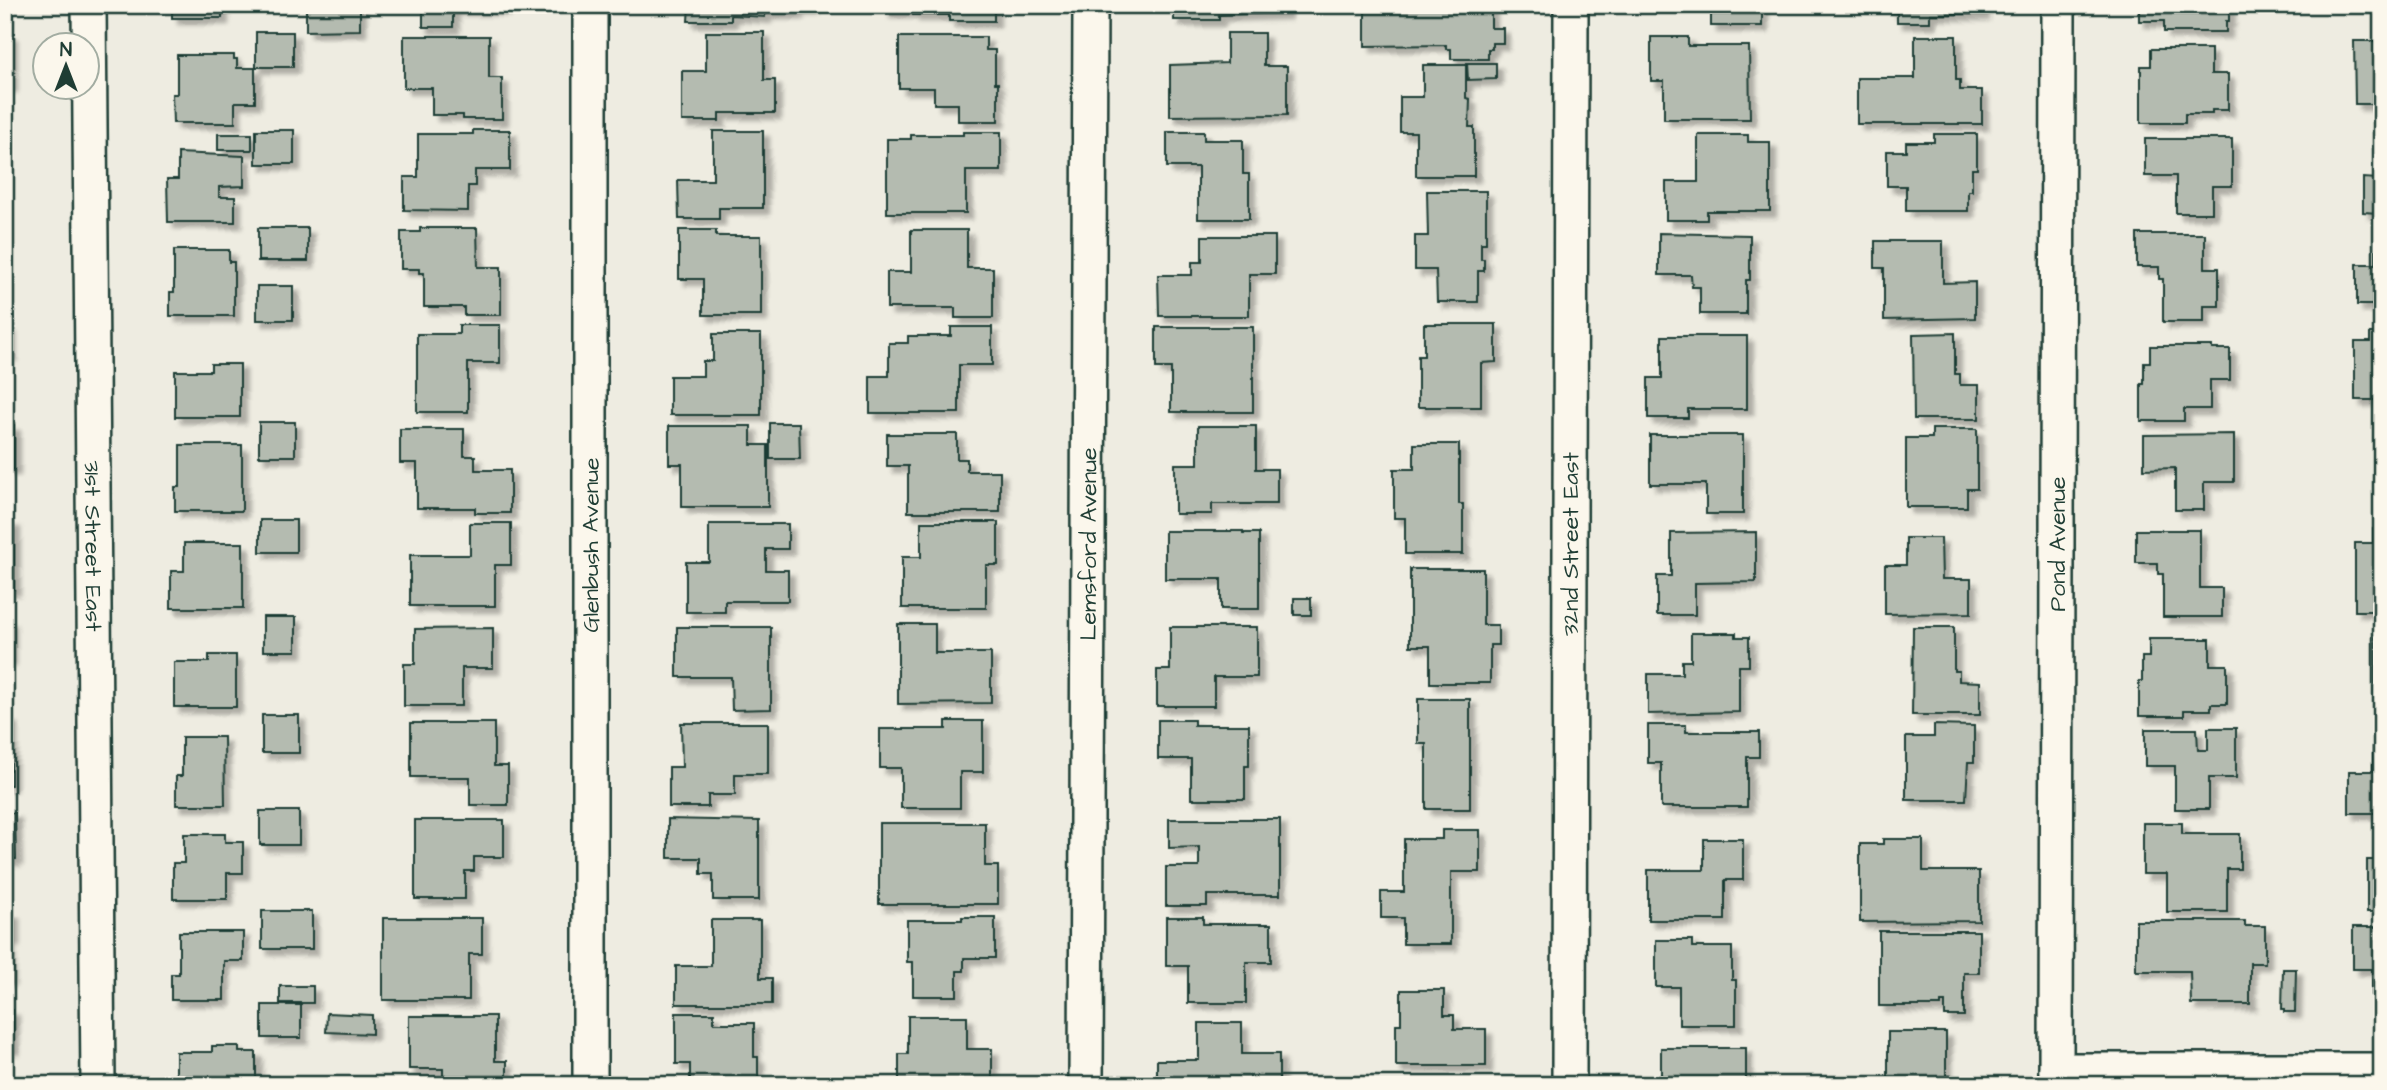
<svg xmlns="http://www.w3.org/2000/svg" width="2387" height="1090" font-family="'Architects Daughter',sans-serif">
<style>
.building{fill:#b4bbb0;stroke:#1f3d34;stroke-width:2;filter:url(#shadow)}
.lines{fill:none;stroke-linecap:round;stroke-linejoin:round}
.street-casing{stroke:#1f3d34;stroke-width:38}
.street{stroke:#fbf7ec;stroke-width:33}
.labels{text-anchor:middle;stroke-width:5;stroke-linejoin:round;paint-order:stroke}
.street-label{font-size:23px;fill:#1f3d34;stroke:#fbf7ec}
</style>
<defs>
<filter id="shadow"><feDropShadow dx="6" dy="6" stdDeviation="2" flood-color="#0004"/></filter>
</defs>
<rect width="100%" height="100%" fill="#eeece1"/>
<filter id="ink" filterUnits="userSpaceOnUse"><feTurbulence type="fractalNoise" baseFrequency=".0143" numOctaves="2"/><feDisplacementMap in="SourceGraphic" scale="14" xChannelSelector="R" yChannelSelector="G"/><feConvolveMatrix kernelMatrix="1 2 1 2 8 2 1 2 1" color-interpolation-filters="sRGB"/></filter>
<g filter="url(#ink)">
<g class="building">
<rect x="172" y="5" width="50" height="13"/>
<path d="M 306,5 L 360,5 L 360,30 L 306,31 Z"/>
<path d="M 423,5 L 504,5 L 504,9 L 453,9 L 453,27 L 423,27 Z"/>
<path d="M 689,5 L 813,5 L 813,9 L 797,9 L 797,13 L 765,13 L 765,17 L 731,15 L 731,21 L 688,21 Z"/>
<path d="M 884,5 L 994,5 L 994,21 L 949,21 L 949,15 L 913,15 L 913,12 L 884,12 Z"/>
<path d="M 1174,5 L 1285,5 L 1285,13 L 1219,15 L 1219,20 L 1174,20 Z"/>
<path d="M 1365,5 L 1491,5 L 1491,28 L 1503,28 L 1503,43 L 1492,43 L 1492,49 L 1488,49 L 1488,59 L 1451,59 L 1451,49 L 1446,49 L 1446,45 L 1365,46 Z"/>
<rect x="1711" y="5" width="51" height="21"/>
<path d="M 1891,5 L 1983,5 L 1983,14 L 1930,14 L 1930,22 L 1897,22 L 1897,13 L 1891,13 Z"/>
<path d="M 2139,5 L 2229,5 L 2229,21 L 2226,21 L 2226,32 L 2164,32 L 2164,21 L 2139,21 Z"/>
<rect x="256" y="32" width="37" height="35"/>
<path d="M 706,32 L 764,32 L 764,80 L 775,80 L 775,113 L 719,113 L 719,121 L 682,121 L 682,71 L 706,71 Z"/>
<path d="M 1227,33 L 1264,33 L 1264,66 L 1287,66 L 1287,115 L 1170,116 L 1170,65 L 1227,63 Z"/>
<rect x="5" y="34" width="6" height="52"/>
<path d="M 404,36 L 489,36 L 489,78 L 502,78 L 502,119 L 463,119 L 463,115 L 432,115 L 432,88 L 404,88 Z"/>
<path d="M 1915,36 L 1956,36 L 1956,80 L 1960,80 L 1960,90 L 1982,90 L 1982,124 L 1857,124 L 1857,78 L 1915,78 Z"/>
<path d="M 899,37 L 986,37 L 986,50 L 995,50 L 995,83 L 998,83 L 998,121 L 958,121 L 958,104 L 934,104 L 934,88 L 899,88 Z"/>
<path d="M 1651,37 L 1688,37 L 1688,46 L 1749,46 L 1750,119 L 1664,119 L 1664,81 L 1651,81 Z"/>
<path d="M 2354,41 L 2382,41 L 2382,104 L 2355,104 Z"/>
<path d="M 2151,49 L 2211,49 L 2211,74 L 2228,74 L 2228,110 L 2212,110 L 2212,114 L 2185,114 L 2185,123 L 2141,123 L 2141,66 L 2151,66 Z"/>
<path d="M 177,55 L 234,55 L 234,59 L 237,59 L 237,68 L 255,68 L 255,102 L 235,102 L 235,123 L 173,123 L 172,94 L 177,94 Z"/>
<path d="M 1467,63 L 1496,63 L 1496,79 L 1468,80 Z"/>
<path d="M 1423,65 L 1466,65 L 1466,98 L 1470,99 L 1469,127 L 1474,127 L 1474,176 L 1416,176 L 1416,132 L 1400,132 L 1400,97 L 1423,97 Z"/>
<rect x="256" y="130" width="38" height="34"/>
<path d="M 473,130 L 510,130 L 510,170 L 475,170 L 475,186 L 468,186 L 468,211 L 404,210 L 404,177 L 418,177 L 418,134 L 473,134 Z"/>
<path d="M 713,131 L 763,131 L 763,208 L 719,208 L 719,219 L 679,219 L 678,180 L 713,180 Z"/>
<path d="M 963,132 L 1001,132 L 1001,171 L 966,171 L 966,213 L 887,213 L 887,139 L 911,139 L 911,135 L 963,135 Z"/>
<path d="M 1167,132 L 1204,132 L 1204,140 L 1243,140 L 1243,174 L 1249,174 L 1249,219 L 1198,219 L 1198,167 L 1167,167 Z"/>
<rect x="218" y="134" width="34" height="16"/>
<path d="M 1934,134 L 1977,134 L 1977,169 L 1972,169 L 1972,191 L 1968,191 L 1968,211 L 1906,211 L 1906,186 L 1887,186 L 1887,151 L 1906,151 L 1906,142 L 1934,142 Z"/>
<path d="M 1698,135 L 1748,135 L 1748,142 L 1770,142 L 1770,211 L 1707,211 L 1707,220 L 1666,220 L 1666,182 L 1698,182 Z"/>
<path d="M 2145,139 L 2232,139 L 2232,186 L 2212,186 L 2212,213 L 2176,213 L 2176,176 L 2145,176 Z"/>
<path d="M 2379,141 L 2382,141 L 2382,220 L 2378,220 L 2378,213 L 2363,212 L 2363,178 L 2379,179 Z"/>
<path d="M 178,153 L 244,156 L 244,186 L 219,187 L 219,197 L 235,197 L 235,222 L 168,222 L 167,179 L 178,179 Z"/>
<path d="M 1427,191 L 1486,191 L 1486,243 L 1481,243 L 1481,259 L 1484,259 L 1484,271 L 1478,271 L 1478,302 L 1437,302 L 1436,270 L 1415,270 L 1415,236 L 1428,236 Z"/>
<rect x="258" y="228" width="50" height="33"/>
<path d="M 420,228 L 477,228 L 478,267 L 501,267 L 501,315 L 464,315 L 464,307 L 424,307 L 424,273 L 419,273 L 419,269 L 401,269 L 401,232 L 420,232 Z"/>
<path d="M 679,230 L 716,230 L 716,236 L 761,236 L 761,315 L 703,315 L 703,279 L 679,279 Z"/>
<path d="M 911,230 L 967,230 L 967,268 L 993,268 L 993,318 L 955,318 L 955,308 L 887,308 L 887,272 L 911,272 Z"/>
<path d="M 1659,233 L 1750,235 L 1750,280 L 1746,280 L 1746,314 L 1700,314 L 1700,287 L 1692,287 L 1691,275 L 1659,275 Z"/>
<path d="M 2137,234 L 2205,234 L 2205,268 L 2219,268 L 2219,306 L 2204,306 L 2204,322 L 2163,322 L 2163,279 L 2159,279 L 2159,267 L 2137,267 Z"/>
<path d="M 2376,235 L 2382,235 L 2382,324 L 2375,324 L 2375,305 L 2357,305 L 2357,264 L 2376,264 Z"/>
<path d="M 1202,236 L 1275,236 L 1275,274 L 1249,274 L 1249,316 L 1159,316 L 1158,275 L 1192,275 L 1192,262 L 1202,262 Z"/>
<path d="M 1875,241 L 1943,241 L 1943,283 L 1975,282 L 1975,318 L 1884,320 L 1884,268 L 1875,268 Z"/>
<path d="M 174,250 L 229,250 L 229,262 L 234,262 L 234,316 L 170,316 L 170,292 L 174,292 Z"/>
<rect x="257" y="286" width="36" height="34"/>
<path d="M 1424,324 L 1496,324 L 1496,362 L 1481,363 L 1481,407 L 1418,407 L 1418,356 L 1424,356 Z"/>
<path d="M 459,325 L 500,325 L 500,363 L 468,363 L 468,412 L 417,412 L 417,334 L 459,334 Z"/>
<rect x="5" y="327" width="5" height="28"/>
<path d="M 951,327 L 992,327 L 992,365 L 959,365 L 959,413 L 870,413 L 870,376 L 889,376 L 889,343 L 908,343 L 908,336 L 951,336 Z"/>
<path d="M 1156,327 L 1253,327 L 1253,412 L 1171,412 L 1171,368 L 1156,368 Z"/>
<path d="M 1955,333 L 1955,374 L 1960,374 L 1960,385 L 1979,385 L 1979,419 L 1914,419 L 1913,334 Z"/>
<path d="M 2370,333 L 2382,333 L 2382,417 L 2377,417 L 2377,400 L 2355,400 L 2355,342 L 2370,342 Z"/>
<path d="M 713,334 L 761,334 L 761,415 L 670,415 L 670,376 L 703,376 L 703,361 L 713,361 Z"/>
<path d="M 1662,336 L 1747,336 L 1747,409 L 1688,409 L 1688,418 L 1648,418 L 1648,378 L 1662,378 Z"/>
<path d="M 2150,346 L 2212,346 L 2212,349 L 2230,349 L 2230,380 L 2210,380 L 2210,409 L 2184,409 L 2184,421 L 2141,421 L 2141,384 L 2144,384 L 2144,362 L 2150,362 Z"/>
<path d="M 211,364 L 240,364 L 240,417 L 175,417 L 175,371 L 211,371 Z"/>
<rect x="259" y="422" width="36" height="34"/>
<path d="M 770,423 L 799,423 L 800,459 L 770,459 Z"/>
<rect x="5" y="425" width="9" height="44"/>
<path d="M 669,426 L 751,426 L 751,445 L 768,445 L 768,507 L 682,507 L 682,464 L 669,464 Z"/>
<path d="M 1198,426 L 1256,426 L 1256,469 L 1277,469 L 1277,504 L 1212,504 L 1212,514 L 1175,514 L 1175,464 L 1198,464 Z"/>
<path d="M 400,429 L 464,429 L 464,456 L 475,456 L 475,470 L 510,470 L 510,513 L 475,513 L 475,508 L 417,508 L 417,463 L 400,463 Z"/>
<path d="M 1932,429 L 1977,429 L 1977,489 L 1967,489 L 1967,507 L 1906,507 L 1906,438 L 1932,438 Z"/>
<path d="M 887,434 L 957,434 L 957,459 L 967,459 L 967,471 L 1000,471 L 1000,512 L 908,512 L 908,466 L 887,466 Z"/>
<path d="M 2234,434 L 2234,482 L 2204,482 L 2204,510 L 2175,510 L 2175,468 L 2144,469 L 2144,435 Z"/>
<path d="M 1650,435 L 1743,435 L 1743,514 L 1706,514 L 1706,484 L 1650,484 Z"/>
<path d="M 1414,444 L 1459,444 L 1459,504 L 1463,504 L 1463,554 L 1405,554 L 1405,518 L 1394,518 L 1394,469 L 1414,469 Z"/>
<path d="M 180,445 L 242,445 L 242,511 L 175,511 L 175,487 L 180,487 Z"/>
<rect x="2376" y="452" width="6" height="67"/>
<rect x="260" y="520" width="36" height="32"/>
<rect x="5" y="522" width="9" height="67"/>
<path d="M 921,522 L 998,522 L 998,565 L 986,565 L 986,608 L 902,608 L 902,557 L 921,557 Z"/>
<path d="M 470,523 L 511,523 L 511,565 L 495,565 L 495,606 L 410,606 L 410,555 L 470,555 Z"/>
<path d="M 709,524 L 788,524 L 788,549 L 766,549 L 766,570 L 788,570 L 788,601 L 725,601 L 725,612 L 686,612 L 686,562 L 709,562 Z"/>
<path d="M 2373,529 L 2382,530 L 2382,611 L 2355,611 L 2355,543 L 2373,543 Z"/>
<path d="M 2136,530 L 2200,530 L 2200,588 L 2222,588 L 2222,617 L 2163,617 L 2163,574 L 2158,574 L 2158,563 L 2136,563 Z"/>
<path d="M 1165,531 L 1243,531 L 1243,533 L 1259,533 L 1259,609 L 1221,609 L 1221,579 L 1165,579 Z"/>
<path d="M 1756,532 L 1756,582 L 1695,583 L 1695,615 L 1657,615 L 1657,576 L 1671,576 L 1671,533 Z"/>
<path d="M 1906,538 L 1941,538 L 1942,579 L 1971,579 L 1971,613 L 1885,614 L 1885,565 L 1906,565 Z"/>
<path d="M 184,543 L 243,543 L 243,608 L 171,608 L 171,571 L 184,571 Z"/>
<path d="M 1410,569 L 1483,569 L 1483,625 L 1498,625 L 1498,645 L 1490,645 L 1490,683 L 1430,683 L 1430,646 L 1410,646 Z"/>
<rect x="1294" y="598" width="17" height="17"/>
<rect x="263" y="617" width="33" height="34"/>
<rect x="5" y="620" width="5" height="39"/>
<path d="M 898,624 L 935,624 L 935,653 L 991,653 L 991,703 L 898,704 Z"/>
<path d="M 677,627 L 771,627 L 771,709 L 732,710 L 731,677 L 677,677 Z"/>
<path d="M 1170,627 L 1257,627 L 1257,677 L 1214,677 L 1214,706 L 1157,706 L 1157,670 L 1170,670 Z"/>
<path d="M 1913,627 L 1954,627 L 1954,671 L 1959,671 L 1959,681 L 1980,682 L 1980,715 L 1912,715 Z"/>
<path d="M 493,628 L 493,668 L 462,668 L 462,706 L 404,706 L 404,664 L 415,664 L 415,629 Z"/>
<rect x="2375" y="632" width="7" height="84"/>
<path d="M 1691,633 L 1736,633 L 1736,637 L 1749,637 L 1749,666 L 1739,666 L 1739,712 L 1648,714 L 1648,674 L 1682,674 L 1682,661 L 1691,661 Z"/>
<path d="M 2149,639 L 2210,639 L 2210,665 L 2227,665 L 2227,704 L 2211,704 L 2211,710 L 2184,710 L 2184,716 L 2139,716 L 2139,681 L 2142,681 L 2142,657 L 2149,657 Z"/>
<path d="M 209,655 L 236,655 L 236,707 L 174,707 L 174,662 L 209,662 Z"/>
<path d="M 1418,699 L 1470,699 L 1470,809 L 1426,809 L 1426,744 L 1418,744 Z"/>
<rect x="262" y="715" width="37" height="38"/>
<rect x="5" y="718" width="6" height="67"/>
<path d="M 1158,720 L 1194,720 L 1194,725 L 1249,725 L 1249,766 L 1245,766 L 1245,799 L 1191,799 L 1191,759 L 1158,759 Z"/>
<path d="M 946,721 L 983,721 L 983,772 L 960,772 L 960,808 L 901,808 L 901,768 L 880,768 L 880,729 L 946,729 Z"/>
<path d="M 411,723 L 494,723 L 494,766 L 508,766 L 508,805 L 470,805 L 470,777 L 411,777 Z"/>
<path d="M 681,723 L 768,723 L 768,774 L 735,774 L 735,795 L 708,795 L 708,807 L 669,807 L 669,767 L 682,767 Z"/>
<path d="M 1648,725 L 1686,725 L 1686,732 L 1759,732 L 1759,757 L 1747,757 L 1747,807 L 1661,807 L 1661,763 L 1648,763 Z"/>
<path d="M 1934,725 L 1974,726 L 1974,762 L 1968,762 L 1966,800 L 1906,800 L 1906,737 L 1934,737 Z"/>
<path d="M 2208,728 L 2236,728 L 2236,778 L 2209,778 L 2209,809 L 2175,809 L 2175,766 L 2145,766 L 2145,729 L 2197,729 L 2198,750 L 2208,750 Z"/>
<path d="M 2373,735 L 2382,735 L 2382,813 L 2349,813 L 2349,771 L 2373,771 Z"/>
<path d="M 182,737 L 224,737 L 225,805 L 176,805 L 176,776 L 182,776 Z"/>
<rect x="260" y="811" width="39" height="34"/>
<path d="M 5,813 L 15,813 L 16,859 L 5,859 Z"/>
<path d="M 668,819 L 759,821 L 759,900 L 713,900 L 713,874 L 701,874 L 701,858 L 668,858 Z"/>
<path d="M 1169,819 L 1280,819 L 1280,895 L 1207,895 L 1207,906 L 1166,906 L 1166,867 L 1199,867 L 1199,847 L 1169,848 Z"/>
<path d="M 415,820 L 504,820 L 504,857 L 474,857 L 474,871 L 465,871 L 465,899 L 415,899 Z"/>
<path d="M 879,823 L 985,823 L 985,866 L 998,866 L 998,904 L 879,904 Z"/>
<path d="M 2143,823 L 2182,823 L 2182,834 L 2240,834 L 2240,869 L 2227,869 L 2227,912 L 2167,912 L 2167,874 L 2143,874 Z"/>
<path d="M 1442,830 L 1480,830 L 1480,872 L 1451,872 L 1451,944 L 1403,944 L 1403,918 L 1381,918 L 1381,892 L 1404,892 L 1404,839 L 1442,839 Z"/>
<path d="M 184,834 L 225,834 L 225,842 L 243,842 L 243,873 L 227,873 L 227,899 L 173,899 L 173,863 L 184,863 Z"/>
<path d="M 1704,839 L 1743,839 L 1743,880 L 1725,880 L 1725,920 L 1648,920 L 1648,870 L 1704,870 Z"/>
<path d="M 1883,839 L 1923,839 L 1923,871 L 1979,871 L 1979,921 L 1860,922 L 1860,844 L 1883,844 Z"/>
<rect x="2367" y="860" width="15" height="52"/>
<rect x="262" y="911" width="50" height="38"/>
<path d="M 5,913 L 13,913 L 13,940 L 9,940 L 9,980 L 5,980 Z"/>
<path d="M 962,917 L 995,917 L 995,958 L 964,958 L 964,971 L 957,971 L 957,996 L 913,996 L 913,962 L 907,962 L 907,920 L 962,920 Z"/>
<path d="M 1166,917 L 1203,917 L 1203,924 L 1271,924 L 1271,962 L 1246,962 L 1246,1003 L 1188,1003 L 1188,966 L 1166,966 Z"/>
<path d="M 383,918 L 482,918 L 482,954 L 469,954 L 469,1000 L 383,1000 Z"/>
<path d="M 711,920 L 760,920 L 760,978 L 772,978 L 772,1004 L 676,1004 L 676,966 L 711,966 Z"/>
<path d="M 2136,921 L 2245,921 L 2245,926 L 2265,926 L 2265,963 L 2250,963 L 2250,1004 L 2191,1004 L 2190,971 L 2136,971 Z"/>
<path d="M 2353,927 L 2382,927 L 2382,1000 L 2372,1000 L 2372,969 L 2353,969 Z"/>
<path d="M 1879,931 L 1979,931 L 1979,973 L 1964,973 L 1964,1016 L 1945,1016 L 1945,1002 L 1941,1002 L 1941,1006 L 1879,1006 Z"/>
<path d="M 179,932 L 243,932 L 243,961 L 224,961 L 224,1000 L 171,1000 L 171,974 L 179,974 Z"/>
<path d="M 1656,940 L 1692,940 L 1692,947 L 1732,947 L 1732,980 L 1736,980 L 1736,1025 L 1679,1025 L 1679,987 L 1656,987 Z"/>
<path d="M 2283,969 L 2296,969 L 2295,1012 L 2284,1012 L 2284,1009 L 2282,1009 Z"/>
<rect x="280" y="986" width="33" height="17"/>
<path d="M 1401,990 L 1444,990 L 1444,1015 L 1454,1015 L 1454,1029 L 1486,1029 L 1486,1066 L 1396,1066 L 1396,1024 L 1401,1024 Z"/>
<rect x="262" y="1005" width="39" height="33"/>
<rect x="5" y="1010" width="8" height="38"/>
<path d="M 327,1013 L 372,1015 L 372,1034 L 326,1032 Z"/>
<path d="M 676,1013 L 714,1013 L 714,1023 L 754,1023 L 754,1057 L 758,1057 L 758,1085 L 690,1085 L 690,1064 L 676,1064 Z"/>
<path d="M 409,1016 L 495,1016 L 495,1061 L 507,1061 L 507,1085 L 443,1085 L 443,1069 L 409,1069 Z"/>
<path d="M 908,1016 L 967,1016 L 967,1049 L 992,1049 L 992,1085 L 899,1085 L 899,1054 L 908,1054 Z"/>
<path d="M 1199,1023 L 1242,1023 L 1242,1054 L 1279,1054 L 1279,1085 L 1157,1085 L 1157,1060 L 1199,1060 Z"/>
<path d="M 1888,1032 L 1946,1032 L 1946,1076 L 1972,1076 L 1972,1085 L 1874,1085 L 1874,1081 L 1888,1081 Z"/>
<path d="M 212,1046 L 239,1046 L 239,1052 L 256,1052 L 256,1085 L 176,1085 L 176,1052 L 212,1052 Z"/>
<rect x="1661" y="1048" width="85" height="37"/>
</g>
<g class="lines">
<g class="street-casing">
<g id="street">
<path id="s1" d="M 89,5 L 98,1085"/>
<path d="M 590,5 L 590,1085"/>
<path d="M 2056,1070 L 2382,1070"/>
<path id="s2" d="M 1086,1085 L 1090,5"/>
<path id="s3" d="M 1569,1085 L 1571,5"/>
<path id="s4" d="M 2056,1085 L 2058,5"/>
</g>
</g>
<use href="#street" class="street"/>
</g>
</g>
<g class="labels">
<g class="street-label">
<text dy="8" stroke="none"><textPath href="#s1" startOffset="541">31st Street East</textPath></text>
<text transform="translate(590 545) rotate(-90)" y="8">Glenbush Avenue</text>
<text dy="8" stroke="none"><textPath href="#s2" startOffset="541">Lemsford Avenue</textPath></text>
<text dy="8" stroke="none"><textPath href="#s3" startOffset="541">32nd Street East</textPath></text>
<text dy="8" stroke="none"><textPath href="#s4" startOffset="541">Pond Avenue</textPath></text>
</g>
</g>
<rect width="2387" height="1090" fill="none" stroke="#fbf7ec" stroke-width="28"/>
<rect x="14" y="14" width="2359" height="1062" fill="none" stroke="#1f3d34" stroke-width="2.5" filter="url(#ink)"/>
<g transform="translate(66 66)"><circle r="33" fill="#fbf7ec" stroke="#a3ada2" stroke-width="2"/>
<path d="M0-5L12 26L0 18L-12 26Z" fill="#1f3d34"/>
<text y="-10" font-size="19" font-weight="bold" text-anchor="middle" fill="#1f3d34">N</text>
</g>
</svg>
